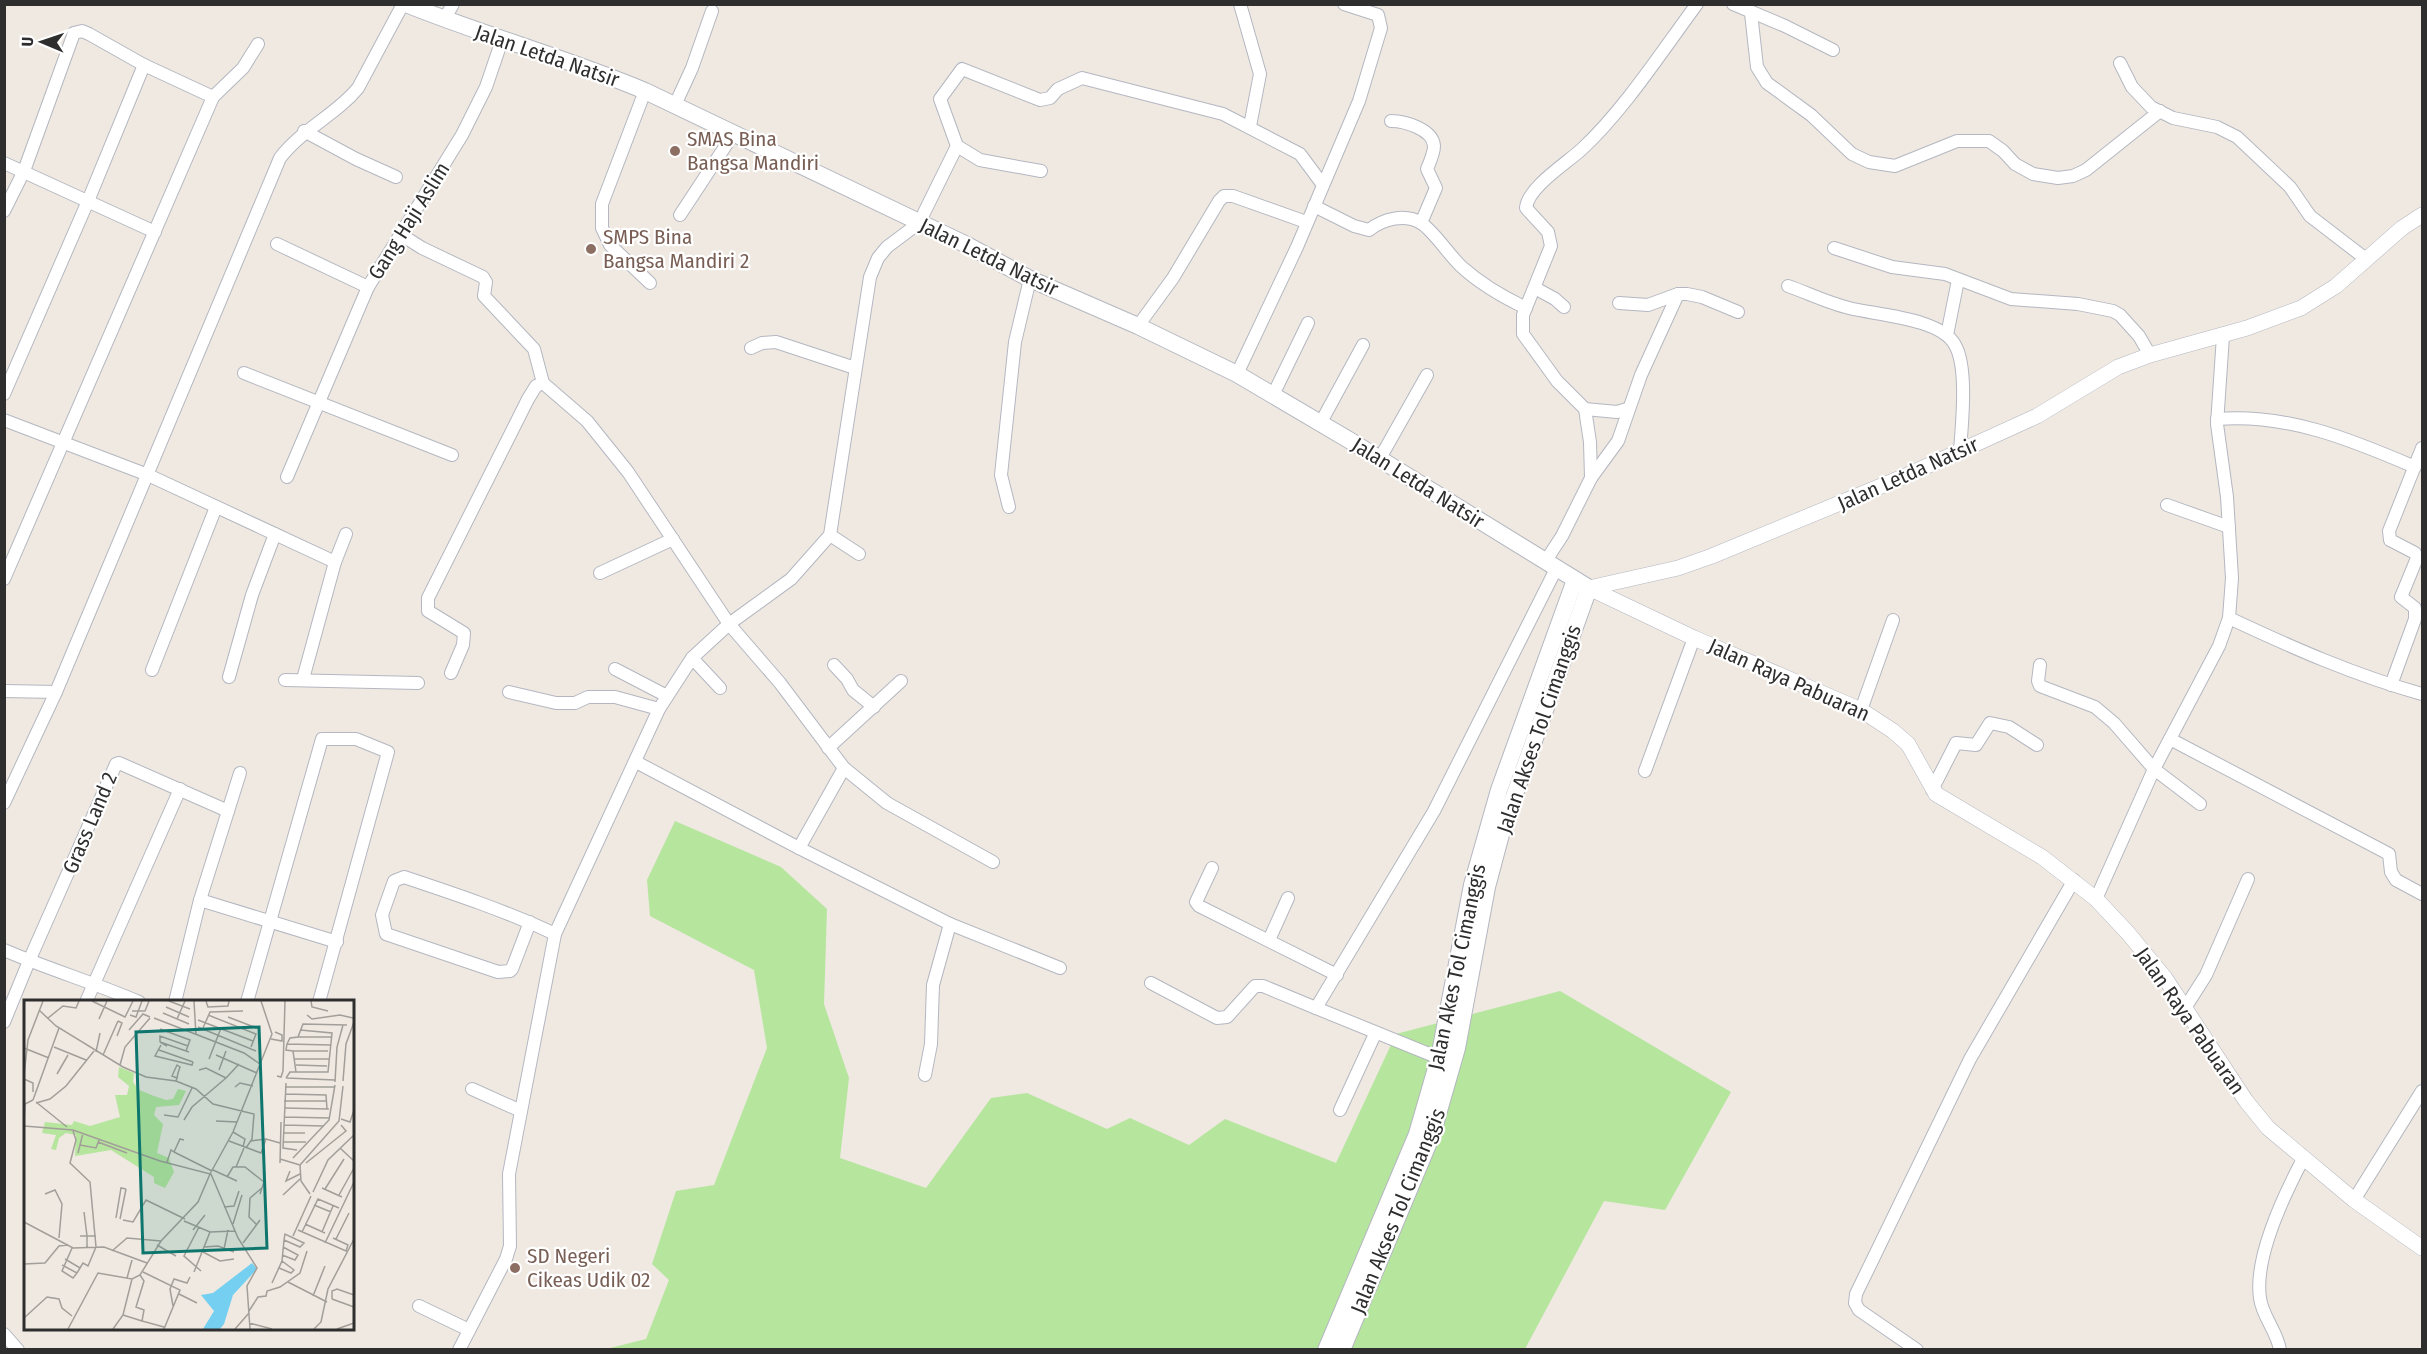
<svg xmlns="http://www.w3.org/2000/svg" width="2427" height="1354" font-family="'Fira Sans Condensed',sans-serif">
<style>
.grass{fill:#b6e59e}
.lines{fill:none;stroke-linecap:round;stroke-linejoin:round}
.minor-casing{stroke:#b4b7c1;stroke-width:14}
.tertiary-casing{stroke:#b4b7c1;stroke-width:16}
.secondary-casing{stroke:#b4b7c1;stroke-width:18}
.minor{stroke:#fff;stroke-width:12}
.tertiary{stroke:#fff;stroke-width:15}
.secondary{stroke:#fff;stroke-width:16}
.education-dot{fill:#8d6e63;stroke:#fff;stroke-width:2}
.labels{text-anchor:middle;stroke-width:4.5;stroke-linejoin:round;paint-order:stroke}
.street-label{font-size:21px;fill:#2e2e2e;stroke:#fff}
.education-label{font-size:21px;fill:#785e54;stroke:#fff;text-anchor:start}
.inset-road{fill:none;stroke:#a29e99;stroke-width:1.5}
.view{fill:#0f766e;fill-opacity:0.15;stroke:#0f766e;stroke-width:3}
.inset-edge{fill:none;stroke:#2e2e2e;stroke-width:3}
</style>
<rect width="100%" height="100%" fill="#efe9e1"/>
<path class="grass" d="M 675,821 L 781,867 L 827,909 L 824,1004 L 849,1078 L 840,1158 L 926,1188 L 991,1098 L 1027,1093 L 1107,1129 L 1130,1118 L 1189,1145 L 1225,1119 L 1336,1163 L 1396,1034 L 1560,991 L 1731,1092 L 1665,1210 L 1604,1201 L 1525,1349 L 602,1350 L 646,1339 L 669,1280 L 652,1264 L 676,1191 L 714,1185 L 767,1048 L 754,970 L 650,916 L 647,880 Z"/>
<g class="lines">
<g class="minor-casing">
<g id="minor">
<path d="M 1240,4 L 1260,74 L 1250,126"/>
<path d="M 1733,4 L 1785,26 L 1833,50"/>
<path d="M 1751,13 L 1757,67 L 1767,83 L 1811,115 L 1852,154 L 1869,162 L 1895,166 L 1957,141 L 1989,141 L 2003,151 L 2015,164 L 2033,174 L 2058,178 L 2073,176 L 2086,170 L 2160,111"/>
<path d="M 444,20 L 453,4"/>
<path d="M 2120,63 L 2132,87 L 2151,107 L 2173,118 L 2217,127 L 2237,137 L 2290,187 L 2310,216 L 2366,259"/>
<path d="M 645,91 L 602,204 L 602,228 L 610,245 L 650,283"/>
<path d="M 675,105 L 692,68 L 712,11"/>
<path d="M 1391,121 C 1404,121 1433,129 1434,146 C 1434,153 1430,162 1427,169 L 1436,188 L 1421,223"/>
<path d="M 304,131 L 356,159 L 396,177"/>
<path d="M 957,146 L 980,160 L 1041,171"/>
<path d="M 4,163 L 155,232"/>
<path d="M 1314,206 L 1354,226 L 1369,230 C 1383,219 1405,213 1421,223 C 1435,232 1450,257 1463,268 C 1482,285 1503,297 1526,308"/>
<path d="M 4,211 L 24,171 L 74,33 L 82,31 L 89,34 L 144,65 L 213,97"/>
<path d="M 680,215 L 734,133"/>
<path d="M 400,234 L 422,248 L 483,277 L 486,282 L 484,296 L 534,349 L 543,383"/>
<path d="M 277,244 L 368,287"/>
<path d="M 1834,248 L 1892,267 L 1945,274 L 2011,299 L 2078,304 L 2113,311 L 2120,315 L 2139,336 L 2150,355"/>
<path d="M 1788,286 C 1808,293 1828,303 1849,308 C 1876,315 1941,318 1955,345 C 1968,367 1962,424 1960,450"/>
<path d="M 1535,288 L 1555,299 L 1564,307"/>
<path d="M 1619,303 L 1648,305 L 1678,294 L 1687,294 L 1702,297 L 1738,312"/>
<path d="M 1138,326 L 1173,278 L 1219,201 L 1224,196 L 1233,196 L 1306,222"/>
<path d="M 1947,335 L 1958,280"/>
<path d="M 751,348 L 762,343 L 776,342 L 855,368"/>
<path d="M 244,373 L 452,455"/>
<path d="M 1237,374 L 1297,247 L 1359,101 L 1381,28 L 1378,15 L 1344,4"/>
<path d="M 4,394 L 88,201 L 144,65"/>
<path d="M 1273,395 L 1308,323"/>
<path d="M 1585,409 L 1590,442 L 1591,478"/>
<path d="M 1627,409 L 1617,412 L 1585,409 L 1557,381 L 1523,334 L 1523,315 L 1551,246 L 1548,232 L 1526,208 C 1528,187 1567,163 1582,149 C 1624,110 1662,51 1697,4"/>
<path d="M 2217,419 C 2287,413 2352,440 2415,467"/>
<path d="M 4,420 L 148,475 L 335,562"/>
<path d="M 1320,424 L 1363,345"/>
<path d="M 1379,460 L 1427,375"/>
<path d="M 287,477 L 368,287 L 462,135 L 486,87 L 502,40"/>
<path d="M 2167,505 L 2229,527"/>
<path d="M 1009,507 L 1001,475 L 1015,342 L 1030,279"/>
<path d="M 830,535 L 859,554"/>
<path d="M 1545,562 L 1562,536 L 1591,478 L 1618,441 L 1641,375 L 1678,294"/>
<path d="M 600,573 L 673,539"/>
<path d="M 4,579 L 213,97 L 243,68 L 258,44"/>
<path d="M 2229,618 C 2293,648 2354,675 2422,694"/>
<path d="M 692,658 L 720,688"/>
<path d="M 834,665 L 847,679 L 853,690 L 874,707"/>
<path d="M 2040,665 L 2038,681 L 2040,686 L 2095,707 L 2114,723 L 2154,769 L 2200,804"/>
<path d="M 615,669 L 667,696"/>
<path d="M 152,670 L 216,507"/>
<path d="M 451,673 L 463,645 L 464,633 L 428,611 L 428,598 L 528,399 L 536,386 L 543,383 L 587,421 L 628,472 L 729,624 L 780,683 L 844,768 L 887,803 L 993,862"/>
<path d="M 229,677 L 252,595 L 275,534"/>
<path d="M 303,679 L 335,562 L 346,534"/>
<path d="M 285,680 L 418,683"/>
<path d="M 2391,685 L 2415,619 L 2415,608 L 2401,597 L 2417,558 L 2415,553 L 2390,540 L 2389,531 L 2422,448"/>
<path d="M 4,691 L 56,692"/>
<path d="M 509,692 L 556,703 L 575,703 L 588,697 L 615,697 L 659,709"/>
<path d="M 1861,710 L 1893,620"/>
<path d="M 2170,739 L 2389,854 L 2391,872 L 2396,880 L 2422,894"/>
<path d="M 828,748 L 901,681"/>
<path d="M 636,762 L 799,848 L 950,924 L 933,985 L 931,1044 L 925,1075"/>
<path d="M 1645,771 L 1694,638"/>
<path d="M 1932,790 L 1956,743 L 1976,745 L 1990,723 L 2009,727 L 2037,745"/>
<path d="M 4,803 L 56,692 L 280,158 C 302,129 336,115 358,88 L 403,4"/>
<path d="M 799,848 L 844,768"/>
<path d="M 1212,868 L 1196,902 L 1199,906 L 1337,975"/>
<path d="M 2096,899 L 2154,769 L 2219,646 L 2229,618 L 2232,578 L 2227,497 L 2217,424 L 2223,336"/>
<path d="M 200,900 L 337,942"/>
<path d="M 530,922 L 512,969 L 510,971 L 498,972 L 386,934 L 382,915 L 394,881 L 404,877 C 455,894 506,911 555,934"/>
<path d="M 950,924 L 1060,968"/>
<path d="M 1269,940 L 1288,898"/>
<path d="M 4,950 C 48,969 95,983 139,1002"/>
<path d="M 1151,983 L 1217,1018 L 1227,1017 L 1255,986 L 1263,986 L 1316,1008"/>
<path d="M 86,1002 L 180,789"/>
<path d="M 175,1002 L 200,900 L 240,773"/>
<path d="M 247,1002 L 322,739 L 356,739 L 388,752 L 319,1002"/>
<path d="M 2185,1008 L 2206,975 L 2248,879"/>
<path d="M 4,1022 L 29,961 L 116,764 L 119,763 L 228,811"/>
<path d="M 1439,1058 L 1316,1008 L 1434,811 L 1556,569"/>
<path d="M 472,1089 L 521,1111"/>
<path d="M 1340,1110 L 1375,1034"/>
<path d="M 2354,1200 L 2422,1091"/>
<path d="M 419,1306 L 469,1330"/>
<path d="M 4,1334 L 18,1350"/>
<path d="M 459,1350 L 506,1259 L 510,1246 L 509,1174 L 555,934 L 659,709 L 692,658 L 729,624 L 791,579 L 830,535 L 870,277 L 878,258 L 887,247 L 919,223 L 957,146 L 940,99 L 962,69 L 1040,100 L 1050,98 L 1058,89 L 1082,78 L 1223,114 L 1300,154 L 1323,185"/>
<path d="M 1917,1350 L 1859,1310 L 1855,1303 L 1856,1294 L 1970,1059 L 2074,880"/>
<path d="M 2280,1350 C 2277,1331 2262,1316 2260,1298 C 2254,1258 2284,1195 2303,1159"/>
</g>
</g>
<g class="tertiary-casing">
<g id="tertiary">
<path d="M 1589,588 L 1694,638 L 1861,710 L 1893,731 L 1908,744 L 1936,794 L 2042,857 L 2096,899 L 2128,933 L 2165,978 L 2246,1101 L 2268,1128 L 2354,1200 L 2422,1248"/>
<path d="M 1589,588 L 1678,568 L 1712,556 L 1903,477 L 2037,416 L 2118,367 L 2150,355 L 2247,328 L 2301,308 L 2336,286 L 2402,228 L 2422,215"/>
</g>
</g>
<g class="secondary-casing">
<g id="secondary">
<path d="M 406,4 C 485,36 567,58 645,91 L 967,245 L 1030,279 L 1138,326 L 1237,374 L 1349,440 L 1589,588 L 1503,827 L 1487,887 L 1457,1048 L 1432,1135 L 1342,1350"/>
<path d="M 1326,1350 L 1417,1134 L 1439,1058 L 1472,885 L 1499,790 L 1575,580"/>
</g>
</g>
<use href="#minor" class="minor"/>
<use href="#tertiary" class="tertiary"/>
<use href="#secondary" class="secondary"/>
</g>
<g class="education-dot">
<circle cx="675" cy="151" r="6"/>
<circle cx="591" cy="249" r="6"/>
<circle cx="515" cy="1268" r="6"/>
</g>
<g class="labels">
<g class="street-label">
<text transform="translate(547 56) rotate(19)" y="7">Jalan Letda Natsir</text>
<text transform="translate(409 221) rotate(-58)" y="7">Gang Haji Aslim</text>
<text transform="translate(989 257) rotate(26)" y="7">Jalan Letda Natsir</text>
<text transform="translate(1908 474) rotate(-24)" y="7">Jalan Letda Natsir</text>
<text transform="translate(1418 483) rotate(32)" y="7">Jalan Letda Natsir</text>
<text transform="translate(1789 680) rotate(24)" y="7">Jalan Raya Pabuaran</text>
<text transform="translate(1539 729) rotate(-71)" y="7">Jalan Akses Tol Cimanggis</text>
<text transform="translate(90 823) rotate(-67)" y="7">Grass Land 2</text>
<text transform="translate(1457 967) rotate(-78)" y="7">Jalan Akes Tol Cimanggis</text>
<text transform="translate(2190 1021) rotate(55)" y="7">Jalan Raya Pabuaran</text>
<text transform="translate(1398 1211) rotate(-68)" y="7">Jalan Akses Tol Cimanggis</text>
</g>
<g class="education-label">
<text x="687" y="146">SMAS Bina<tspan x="687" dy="24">Bangsa Mandiri</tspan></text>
<text x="603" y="244">SMPS Bina<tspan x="603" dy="24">Bangsa Mandiri 2</tspan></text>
<text x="527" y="1263">SD Negeri<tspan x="527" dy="24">Cikeas Udik 02</tspan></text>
</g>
</g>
<g transform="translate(24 1000)">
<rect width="330" height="330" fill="#efe9e1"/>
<path d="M 95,67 L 110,73 L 109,82 L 115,90 L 130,96 L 142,100 L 149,99 L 154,89 L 162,91 L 155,105 L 132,107 L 130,115 L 139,124 L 133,153 L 145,158 L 150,172 L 141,188 L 130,183 L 130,177 L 87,150 L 51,156 L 52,135 L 42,133 L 35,138 L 32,150 L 27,149 L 32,135 L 18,133 L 21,122 L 48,125 L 50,121 L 66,126 L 96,117 L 91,95 L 103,95 L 105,86 L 94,77 Z" fill="#b6e59e"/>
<path d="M 228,263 L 233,269 L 209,295 L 200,324 L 196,329 L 179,329 L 190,311 L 177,295 L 189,293 Z" fill="#75cff0"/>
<path class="inset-road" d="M 68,1 L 101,17 L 109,1M 145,1 L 166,9M 170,1 L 172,35M 182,1 L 184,7 L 204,6 L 205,1M 287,1 L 288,7 L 304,11M 142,7 L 165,17M 15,10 L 32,26 L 99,67 L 122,77 L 152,81 L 172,89 L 189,104 L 230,114 L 228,139 L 222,148M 108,11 L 121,11 L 125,1M 139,13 L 165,24M 106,15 L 112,17 L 118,1M 184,15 L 232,34 L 227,47M 283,15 L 288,19 L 316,15 L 329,18M 204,17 L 230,27M 24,18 L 39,6 L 52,8 L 55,1M 130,18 L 220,53 L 236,64M 75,19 L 83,1M 153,19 L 161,1M 174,20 L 229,41M 174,27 L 232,51M 179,28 L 186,12 L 219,11M 136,29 L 166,40 L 162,51M 105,30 L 119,14 L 126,17M 93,36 L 98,23 L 94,21M 274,37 L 307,37M 247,39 L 258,41 L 258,35 L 251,32M 136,42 L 136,36 L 164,46M 263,44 L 307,45M 137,45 L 131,56 L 168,65 L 169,62M 143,46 L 136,42 L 165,52M 30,47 L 62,60M 0,48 L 25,58M 135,50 L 169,62M 269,51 L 304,51M 72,52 L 76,33M 79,55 L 94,21M 192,55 L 233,73M 185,59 L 197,28M 270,59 L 305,59M 96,65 L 101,47 L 126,18M 272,65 L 303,66M 195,70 L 202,51M 272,72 L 304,72 L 308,33 L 276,30M 33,74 L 44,55M 0,75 L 4,40 L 19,1M 253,76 L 257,77 L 259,71 L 261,1M 202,78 L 215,64M 262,78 L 266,72 L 272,72 L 269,51 L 262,50 L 263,44 L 266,38 L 274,37 L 279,24 L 323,25M 262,78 L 311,80M 0,79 L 9,83 L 9,92M 152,81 L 153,78 L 154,73 L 156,67 L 153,65 L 148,76 L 153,78M 319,81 L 322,44 L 330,22M 311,82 L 313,47 L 319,25M 262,83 L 259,148 L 273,150M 211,87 L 216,83 L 229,86M 261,87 L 311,87M 261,94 L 302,95 L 303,109M 9,100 L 35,28M 260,101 L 303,101M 12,102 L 43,127M 12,103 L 26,99 L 42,86 L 70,51M 260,108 L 305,109M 140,115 L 154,117 L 168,88M 260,117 L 306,118M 317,119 L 326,122 L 330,110M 160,120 L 168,107 L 202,78 L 182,68 L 175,70M 0,121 L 1,104 L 9,100M 192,121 L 213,122M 260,125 L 300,126M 0,126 L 49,130 L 136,161 L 186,174 L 209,132 L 248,34 L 237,1M 209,132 L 221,139 L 219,147M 259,133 L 281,133M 205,141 L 237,153 L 242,139M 227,141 L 242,139 L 256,143M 74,142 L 103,153M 259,142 L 282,142M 56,145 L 72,148 L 75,140M 316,148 L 330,161M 150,152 L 188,171M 54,153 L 59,133M 269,158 L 305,120 L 311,85M 256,159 L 276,165M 143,162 L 147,150 L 150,152 L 156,139 L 160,140M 256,163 L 257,122M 282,163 L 322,131 L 317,125M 212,167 L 220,148M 189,170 L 213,181M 266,171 L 262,181 L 276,174M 187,174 L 214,238 L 233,268 L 223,286 L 226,329M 203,177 L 209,167 L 221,167 L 240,182 L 236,194M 298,188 L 318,197M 301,189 L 320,159M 289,192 L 304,160 L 330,135M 21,194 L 31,190 L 38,204 L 35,238M 286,194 L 277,181 L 276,165 L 315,121 L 319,86M 259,195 L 276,179M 315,195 L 330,168M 290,205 L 307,212M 200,207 L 210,206 L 215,191M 60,212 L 63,236 L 72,236M 92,218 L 97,188 L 102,189M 96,219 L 102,189M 99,220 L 109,222 L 122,200 L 161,219M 160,221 L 186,232 L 211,231M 0,222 L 49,248 L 80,247 L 123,263M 209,224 L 218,195M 232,224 L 225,217 L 226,198 L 239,187M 281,224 L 301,233M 175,227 L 160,256 L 177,271M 169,230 L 181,215M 274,230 L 322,251 L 324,245 L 309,238M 278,232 L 294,199 L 315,208M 298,232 L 309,206M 56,236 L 63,236 L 63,248M 269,236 L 287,196M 312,239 L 325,213M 219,243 L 236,220M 301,243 L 330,182M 133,245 L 152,256M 180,247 L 194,246 L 210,252M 48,248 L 38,271 L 49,278 L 53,273M 200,249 L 204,230M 88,251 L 103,238 L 137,241M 179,252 L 196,261 L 210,259M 258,255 L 271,260 L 274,255 L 259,247M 41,259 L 56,268 L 59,263 L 64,266 L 72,247 L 66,182 L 46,163 L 52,140 L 49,131M 0,264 L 21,263 L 35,246 L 44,245M 38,265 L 53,273 L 56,268M 255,268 L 267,273 L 270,270 L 258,261M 119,272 L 156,290 L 140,329M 170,272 L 186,232M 116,275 L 120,281 L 112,307 L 120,310 L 118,321 L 140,327M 103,278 L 108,260M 264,282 L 303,302M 248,283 L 258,261 L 260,240 L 261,234 L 280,243 L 276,247 L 260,240M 155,294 L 173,303M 289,296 L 301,266M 308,299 L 308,291 L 313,289 L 330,295M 308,299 L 330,307M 149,306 L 146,289 L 150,279 L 163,283 L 166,277M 225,311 L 234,297 L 242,296 L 243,291 L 256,287 L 276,273 L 283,251M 99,315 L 118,321M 0,318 L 23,297 L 35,299 L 38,308 L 48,316M 225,323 L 248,329M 44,329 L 74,273 L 108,279 L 116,275 L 137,241 L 174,202 L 186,174M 89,329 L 99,315 L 108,279M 211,329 L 225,313M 290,329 L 297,322 L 304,289 L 330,239M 313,329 L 330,323"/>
<path class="view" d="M 235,27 L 243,248 L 119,253 L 112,32 Z"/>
<rect width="330" height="330" class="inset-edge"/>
</g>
<rect width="2427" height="1354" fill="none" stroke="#2e2e2e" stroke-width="12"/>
<g transform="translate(42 42) rotate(272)" stroke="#ffffff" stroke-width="4.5" paint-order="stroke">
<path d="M0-4.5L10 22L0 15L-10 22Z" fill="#2e2e2e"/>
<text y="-9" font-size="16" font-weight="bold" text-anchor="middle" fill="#2e2e2e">U</text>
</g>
</svg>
